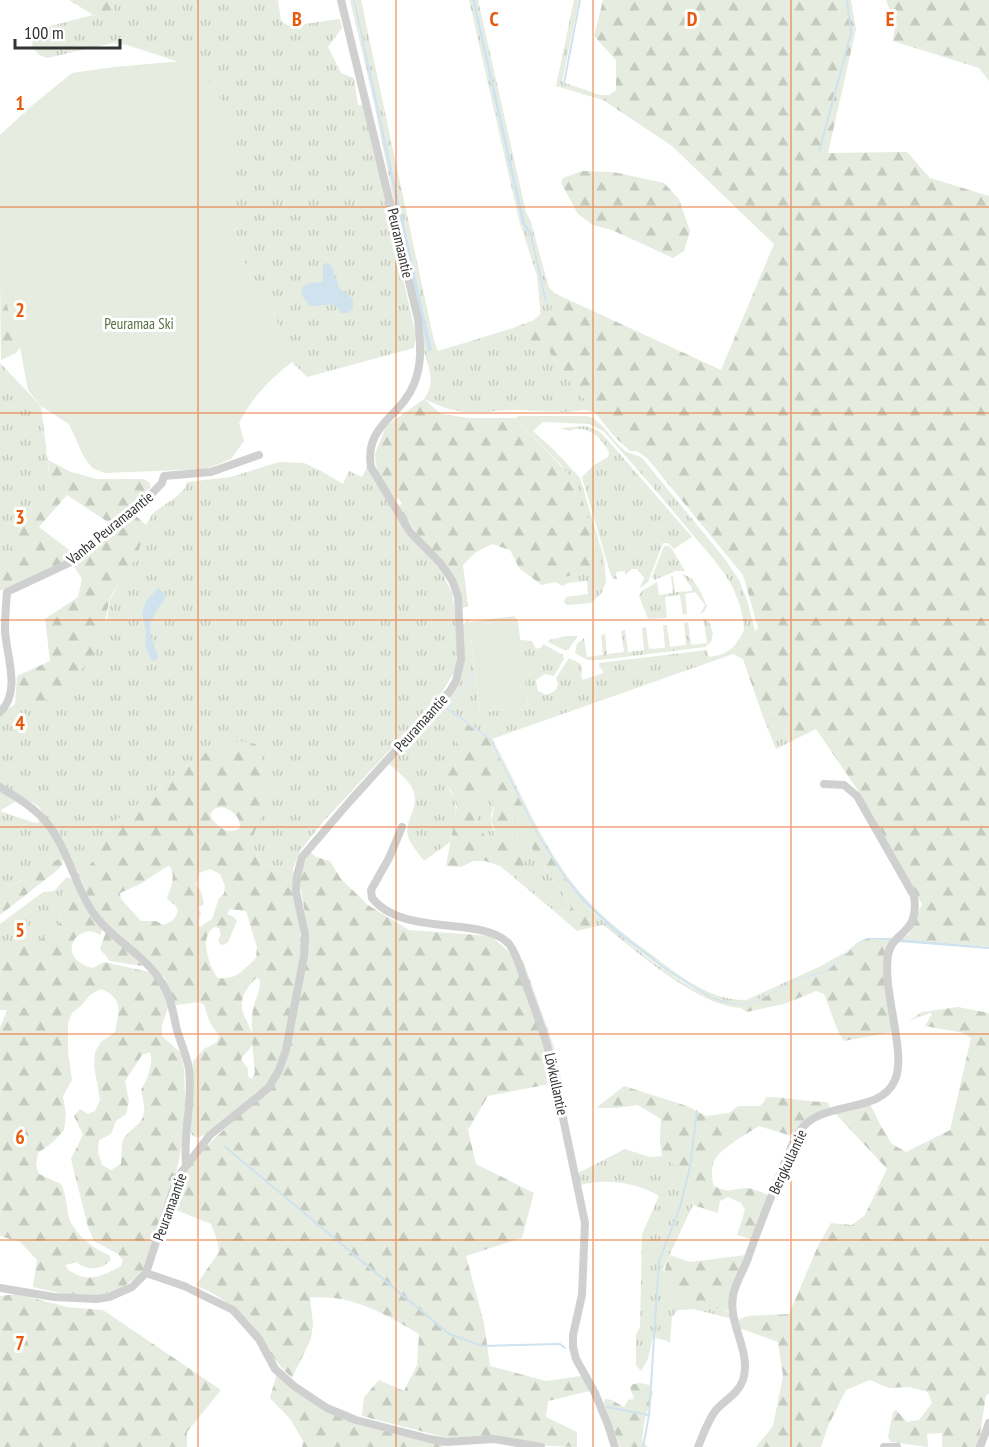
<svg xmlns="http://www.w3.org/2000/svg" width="989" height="1447" font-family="'PT Sans Narrow',sans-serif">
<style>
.grass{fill:url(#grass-tufts)}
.forest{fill:url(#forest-firs);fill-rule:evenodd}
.park{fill:#e6ecdf}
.water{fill:#cfe2ee}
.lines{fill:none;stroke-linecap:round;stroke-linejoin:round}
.stream{stroke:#cfe2ee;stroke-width:2}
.minor{stroke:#d0d0d0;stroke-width:8}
.grid{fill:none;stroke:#e8590c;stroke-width:1.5;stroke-opacity:0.55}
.labels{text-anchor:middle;stroke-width:6;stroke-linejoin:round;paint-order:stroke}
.street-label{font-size:15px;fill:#333;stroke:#fff}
.park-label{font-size:15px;fill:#56703f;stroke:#fff}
.grid-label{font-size:20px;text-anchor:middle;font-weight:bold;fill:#e8590c;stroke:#fff;stroke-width:6;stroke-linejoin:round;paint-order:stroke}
</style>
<defs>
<pattern id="grass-tufts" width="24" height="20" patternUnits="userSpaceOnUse" patternTransform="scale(1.5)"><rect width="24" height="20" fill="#e6ecdf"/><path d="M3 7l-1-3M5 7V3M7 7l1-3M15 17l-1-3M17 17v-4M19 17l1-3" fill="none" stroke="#c6cbc0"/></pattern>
<pattern id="forest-firs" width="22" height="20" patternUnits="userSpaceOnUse" patternTransform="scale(1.5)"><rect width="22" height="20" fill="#e6ecdf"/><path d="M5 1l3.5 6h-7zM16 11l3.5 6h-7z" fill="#c6cbc0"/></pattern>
</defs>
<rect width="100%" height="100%" fill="#fff"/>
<g class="grass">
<path d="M 115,0 L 278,0 L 281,21 L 289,26 L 340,19 L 342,28 L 328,47 L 341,73 L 354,78 L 358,105 L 364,105 L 416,336 L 414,348 L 307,377 L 292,362 L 271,306 L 254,286 L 242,257 L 235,228 L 235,193 L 228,179 L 228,155 L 233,150 L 232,145 L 194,61 L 179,62 L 127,45 L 113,43 L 47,58 L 39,55 L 32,47 L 33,35 L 43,28 L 93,15 L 112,20 Z"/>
<path d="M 350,0 L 353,0 L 388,162 L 432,350 L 355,0 L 361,0 L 434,341 L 438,351 L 513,328 L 517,339 L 546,342 L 553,360 L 596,413 L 585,410 C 561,414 538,410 515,410 C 474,411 463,418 424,399 C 436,382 429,370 424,351 L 374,103 Z"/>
<path d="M 469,0 L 472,0 L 522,224 L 530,236 L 545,303 L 547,302 L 532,234 L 525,222 L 475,0 L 478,0 L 526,212 L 531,222 L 549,288 L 556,294 L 549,317 L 541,318 L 537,276 L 519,220 Z"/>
<path d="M 574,0 L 579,0 L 562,82 L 600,95 L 611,95 L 603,100 L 556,86 Z"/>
<path d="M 0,363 L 41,406 L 50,480 L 40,499 L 20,521 L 18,536 L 11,549 L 11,562 L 0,574 Z"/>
<path d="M 519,416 L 587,416 C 604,421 610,439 624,450 C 629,454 636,454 642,458 L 725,559 L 739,580 L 747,600 L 755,631 L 733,654 L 492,739 C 522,792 544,854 587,900 C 608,923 635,942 660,961 C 685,980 714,1001 746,1000 L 821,966 L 847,951 L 825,971 L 795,980 L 757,1000 L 742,1004 L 727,1002 L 710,996 L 669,970 L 616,929 L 585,900 L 567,878 L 539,835 L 491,739 L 448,708 L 472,679 L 465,625 L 471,679 L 446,708 L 461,720 L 456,726 L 456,746 L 442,782 C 463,800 455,818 450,842 L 424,861 C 419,854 411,845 408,837 C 406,831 408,824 410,818 C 423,790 408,781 388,763 L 442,704 L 464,663 L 463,625 L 468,619 L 469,622 L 480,713 L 528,705 L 520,640 L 532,641 L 536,649 L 542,647 L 543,644 L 563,655 L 564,659 L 554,676 L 545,674 L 536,680 L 538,691 L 547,695 L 556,690 L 558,684 L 556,678 L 569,658 L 581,664 C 584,669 579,675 583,680 L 603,673 L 602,669 L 599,667 L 599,663 L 707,650 L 709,657 C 728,655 735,648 744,630 C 742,588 718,565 693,535 C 664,500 634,465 603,431 L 589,424 L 543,422 L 533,431 L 555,451 L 580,478 L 604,558 L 606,582 L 601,594 L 591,603 L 567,605 L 564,602 L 566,597 L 588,594 L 587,581 L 568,583 L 562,586 L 556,582 L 541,585 L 539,583 L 602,568 L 562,466 L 515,418 Z"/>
<path d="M 586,426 L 599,431 L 606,438 L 692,537 L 674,549 L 668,543 L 663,543 L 648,582 L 642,587 L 640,587 L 644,578 L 637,569 L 632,569 L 625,575 L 625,571 L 616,572 L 617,579 L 613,579 L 611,576 L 582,477 L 594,465 L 608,457 L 609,452 C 602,439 587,423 569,431 L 560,428 Z"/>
<path d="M 279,462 L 304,463 L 321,471 L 343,484 L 349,471 L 362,477 L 367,467 L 410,537 L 440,569 L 452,593 L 458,635 L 456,669 L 439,697 L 322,823 L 300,851 L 293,869 L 262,864 L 251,842 L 268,796 L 208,751 L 113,823 L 97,856 L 80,877 L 61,838 L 38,806 L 0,783 L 0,714 L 15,704 L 33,703 L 107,619 L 110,600 L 117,586 L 131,567 L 146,525 L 153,513 L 176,497 L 185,488 L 187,482 L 231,477 Z"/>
<path d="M 664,546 L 669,546 L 672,549 L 685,571 L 676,571 L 654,580 L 652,577 Z"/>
<path d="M 682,574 C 695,576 702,595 707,606 L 704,612 L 700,614 L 705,605 L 695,592 L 685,594 L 687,614 L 683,615 L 680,595 L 665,597 L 667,618 L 648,619 L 639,596 L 642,591 L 657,582 L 659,595 L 673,593 L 671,576 L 673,576 L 675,592 L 692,591 L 692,588 Z"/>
<path d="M 703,618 L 709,622 L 713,633 L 711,642 L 705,647 L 600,660 L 587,660 L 575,653 L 577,644 L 584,638 L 587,657 L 603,655 L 601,636 L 605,633 L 607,654 L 624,652 L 621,631 L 625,630 L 628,652 L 644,650 L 642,628 L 646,627 L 649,649 L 665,648 L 663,625 L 667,625 L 670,647 L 686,645 L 684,623 L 688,622 L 691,645 L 707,643 Z"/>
<path d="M 566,636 L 578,636 L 568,650 L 564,650 L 548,642 L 549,640 Z"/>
<path d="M 773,712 L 781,721 L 790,742 L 776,749 L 762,714 Z"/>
<path d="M 484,792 L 488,792 C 500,805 489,810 491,822 C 492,827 494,832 495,837 L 487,839 C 475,826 471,805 484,792 Z"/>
<path d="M 0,811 L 32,822 L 37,823 L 41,818 L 64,855 L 43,869 L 0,892 Z"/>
<path d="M 513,820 L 517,820 C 527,840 537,859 551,877 C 559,888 567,895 571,908 L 568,912 L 554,911 L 512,876 L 525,866 L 511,829 Z"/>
<path d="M 67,877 L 75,881 L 66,885 C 64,892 61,897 59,903 C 58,909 61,912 61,918 C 59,940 17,947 0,950 L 0,924 L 43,892 L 54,891 Z"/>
<path d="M 597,916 C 635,948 692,999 742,1005 L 741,1008 C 696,1005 639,953 603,925 L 593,927 Z"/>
<path d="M 523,960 L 554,1047 L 562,1083 L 559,1083 L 520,961 Z"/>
<path d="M 625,1149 L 650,1157 L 662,1156 L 672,1164 L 686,1168 L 693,1205 L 663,1269 L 677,1304 C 693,1305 727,1302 733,1319 L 693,1309 L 678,1310 L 672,1317 L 670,1342 L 653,1337 L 648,1359 L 641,1371 L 636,1365 L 636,1334 L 640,1327 L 642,1234 L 659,1196 C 638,1183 606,1178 581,1185 L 578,1173 Z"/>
</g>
<g class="forest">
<path d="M 69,0 L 115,0 L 112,20 L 93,15 Z"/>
<path d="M 603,0 L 851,0 L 856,29 L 828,153 L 907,152 L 930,178 L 989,196 L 989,947 L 902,939 L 909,934 L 922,904 L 857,789 L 816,729 L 790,742 L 781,721 L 773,712 L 762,714 L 743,659 L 733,654 L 758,628 L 743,575 L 647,458 L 637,451 L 630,451 L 613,435 L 553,360 L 546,342 L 527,347 L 517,339 L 513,328 L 534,320 L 540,314 L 542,318 L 549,317 L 556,294 L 721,370 L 774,244 L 672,146 L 603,100 L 616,90 L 616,60 L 594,36 Z"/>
<path d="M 886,0 L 989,0 L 989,81 L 979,68 L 893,41 L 895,25 Z"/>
<path d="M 582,171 L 613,172 L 664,183 L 679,199 L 690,231 L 684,251 L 673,258 L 612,230 L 593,225 L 578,214 L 561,183 L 563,178 Z"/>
<path d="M 0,282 L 20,347 L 16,353 L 1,360 Z"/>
<path d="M 424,399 L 441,414 L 469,418 L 515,418 L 577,483 L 603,568 L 539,583 L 519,568 L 510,550 L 492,544 L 475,553 L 463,565 L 468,606 L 463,608 L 460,596 L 398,506 L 402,504 L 398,498 L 394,500 L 380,477 L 376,465 L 375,454 L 386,426 Z"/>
<path d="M 48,460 L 71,472 L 97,479 L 144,479 L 150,483 L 151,487 L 123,512 L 108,522 L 67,495 L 39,527 L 73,553 L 64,562 L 3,590 L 0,590 L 0,574 L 11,562 L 11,549 L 18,536 L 20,521 L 40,499 L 50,480 Z"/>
<path d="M 134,514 L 146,525 C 142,539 138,556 130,569 C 124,579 114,587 110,599 C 106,614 104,629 99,644 C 93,658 65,692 51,698 C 39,703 27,704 15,704 L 17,676 L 50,661 L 45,619 L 78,597 L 82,579 L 72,563 Z"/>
<path d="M 461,720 L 490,740 L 537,835 L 565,879 L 583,902 L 597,916 L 593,927 L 577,931 L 554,911 L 568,912 L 571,908 C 567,894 559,888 551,877 C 537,859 527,840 517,820 L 513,820 C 510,835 525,848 525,866 L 512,876 L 500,866 L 485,861 L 473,861 L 461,867 L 446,866 L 457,806 L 451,790 L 441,783 L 456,746 L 456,726 ZM 484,792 L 488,792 C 496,801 494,810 491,821 L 494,827 L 495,837 L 487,838 C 475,826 471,805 484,792 Z"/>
<path d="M 240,741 L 256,744 L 262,759 L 268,796 L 251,842 L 262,864 L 293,869 C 294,896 302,923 301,950 C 295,984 288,1057 267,1083 C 254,1099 223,1119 207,1133 C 201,1137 198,1139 192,1135 L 190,1126 L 193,1061 L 204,1049 L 217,1042 L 219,1035 C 208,1023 209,1019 204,1005 L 199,1002 L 176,1005 L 173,1001 L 165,978 L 108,926 L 93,907 L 80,877 L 97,856 L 113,823 L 208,751 ZM 222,807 C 232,810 241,817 240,828 C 227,836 216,826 210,815 L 214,809 ZM 169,865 C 177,876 170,888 167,899 L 175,905 L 178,910 C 175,920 172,922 163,925 L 156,921 L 141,921 L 121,899 L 120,893 L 140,884 ZM 210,869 L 220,874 L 225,886 L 224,894 L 219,898 L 212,919 L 200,927 L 198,924 L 201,913 L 198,908 L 204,904 L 201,891 L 196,885 L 199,873 ZM 230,909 L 246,911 L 257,947 L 256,958 C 243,970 237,980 218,978 C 209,967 198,935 215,927 L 219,928 L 221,934 L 218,941 L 220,944 L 224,945 L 228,942 L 237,921 L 234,917 L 227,914 ZM 256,978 L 260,980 C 261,991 255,999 253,1009 C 250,1025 253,1055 255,1072 L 253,1077 L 251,1079 L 248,1076 L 248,1069 L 241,1059 C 243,1055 248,1052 250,1048 C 261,1021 222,1013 256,978 Z"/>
<path d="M 0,791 L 16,801 L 0,811 Z"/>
<path d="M 309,851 L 316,857 L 330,861 L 341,879 L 368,905 L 409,930 L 491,936 L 511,954 L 546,1044 L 555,1083 L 488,1096 L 468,1130 L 476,1164 L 534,1193 L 522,1238 L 466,1256 L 484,1323 L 490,1366 L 546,1381 L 582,1376 L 590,1391 L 548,1401 L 546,1417 L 577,1432 L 577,1447 L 549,1446 L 494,1437 L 448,1438 L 362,1416 L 364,1397 L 379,1380 L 404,1391 L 417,1365 L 419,1334 C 395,1320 370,1305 342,1299 C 332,1297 320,1298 310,1297 L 313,1324 L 311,1339 L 292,1378 C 275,1363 268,1348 255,1330 C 239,1308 219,1296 196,1285 L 219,1252 L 217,1240 L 211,1224 L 174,1209 L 186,1173 L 197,1156 L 277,1077 L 308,930 L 301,891 L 300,876 Z"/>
<path d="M 64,855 L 62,865 L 55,872 L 0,915 L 0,892 L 43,869 Z"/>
<path d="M 75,881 L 103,928 L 100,935 C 79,919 52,958 93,968 L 104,962 L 149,972 L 160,984 L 169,1005 L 162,1025 L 162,1036 L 181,1053 L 184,1068 L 185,1097 L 184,1133 L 178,1165 L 144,1269 C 113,1305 75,1297 33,1287 L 37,1260 L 20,1242 L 0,1236 L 0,1028 L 7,1010 L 0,1010 L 0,950 C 17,947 59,940 61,918 C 61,912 58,909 59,903 C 61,897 64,892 66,885 ZM 101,989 C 124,998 119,1011 115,1032 L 101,1042 L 95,1052 L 94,1066 L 100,1100 L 95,1111 L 88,1114 L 80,1109 L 74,1116 L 83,1135 L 71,1159 L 88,1227 L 94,1241 L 118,1254 L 123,1260 L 121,1266 C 101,1277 88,1283 68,1270 L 66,1265 L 76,1262 C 87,1270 101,1272 111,1259 L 109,1255 C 94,1249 78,1237 70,1221 C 66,1211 68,1198 61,1184 L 39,1174 L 36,1165 L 38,1153 L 53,1142 L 64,1130 L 66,1114 L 63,1096 L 72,1080 L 68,1052 L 68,1023 L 72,1013 L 82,1005 L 90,995 ZM 150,1052 C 154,1064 147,1080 141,1090 C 144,1103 148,1117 136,1126 C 131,1131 126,1134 123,1140 C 121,1147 122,1157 121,1164 L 111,1170 L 102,1165 L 98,1152 L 99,1140 L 111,1134 L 116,1121 L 126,1114 L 129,1101 L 125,1081 L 142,1055 Z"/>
<path d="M 106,932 L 143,966 L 110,961 L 100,949 Z"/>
<path d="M 867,939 L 893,941 L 887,954 L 893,1032 L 844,1041 C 834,1026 831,1010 824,994 L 816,991 L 787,1003 L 747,1012 L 741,1008 L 742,1005 L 757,1001 L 795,981 L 826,972 L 857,944 Z"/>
<path d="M 958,1007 L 989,1013 L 989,1394 L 986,1395 L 978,1447 L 942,1447 L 942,1433 L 927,1434 L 928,1447 L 890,1442 L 888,1436 L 893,1412 L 896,1410 L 907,1422 L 919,1420 L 932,1403 L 928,1392 L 909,1387 L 889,1388 L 870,1380 L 846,1390 L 828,1426 L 821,1447 L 756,1447 L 773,1426 L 783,1376 L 778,1342 L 739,1328 L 737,1320 L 748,1316 L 789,1314 L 818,1246 L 831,1223 L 852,1225 L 865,1215 L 887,1169 L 834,1112 L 870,1104 L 882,1128 L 892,1144 L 906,1152 L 950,1130 L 971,1038 L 964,1033 L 925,1026 L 932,1014 L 930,1013 L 909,1021 L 922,1012 Z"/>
<path d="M 624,1086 L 687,1106 L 706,1116 L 729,1113 L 738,1106 L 760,1106 L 764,1102 L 766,1097 C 787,1097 806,1102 827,1102 L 830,1107 L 816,1113 L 795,1137 L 759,1126 C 748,1133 718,1150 714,1161 C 711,1169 712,1177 713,1185 C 728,1194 731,1189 746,1188 C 754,1188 763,1193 770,1196 L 753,1240 L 737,1235 L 745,1210 L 741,1203 L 728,1197 L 720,1201 L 718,1213 L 693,1205 L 686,1168 L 672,1164 L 662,1156 L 660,1141 L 661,1119 L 638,1105 L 616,1108 L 596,1108 Z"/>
<path d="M 670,1255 L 690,1262 L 746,1255 L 731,1307 L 728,1311 L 714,1307 L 677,1304 C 663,1285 660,1276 670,1255 Z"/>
<path d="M 17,1294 L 67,1307 L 103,1310 L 221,1390 L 187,1432 L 187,1447 L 0,1447 L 0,1296 Z"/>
<path d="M 277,1373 L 315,1404 L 443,1444 L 443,1447 L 302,1447 L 303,1441 L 291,1420 L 270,1398 Z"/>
<path d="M 640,1383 L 649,1385 L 653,1393 L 644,1423 L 642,1441 L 648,1447 L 620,1447 L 604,1403 L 605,1399 L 612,1400 L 624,1407 L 628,1400 L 634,1399 L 630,1387 L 633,1384 Z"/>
</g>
<g class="park">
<path d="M 194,60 L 198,64 L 218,94 L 232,123 L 233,150 L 228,155 L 228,179 L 235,193 L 235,228 L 242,257 L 254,286 L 271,306 L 292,362 C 270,379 251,399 239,423 L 244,441 L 231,459 L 206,469 L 105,473 L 92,468 L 83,455 L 69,424 L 41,406 L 28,390 L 20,347 L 0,282 L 0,135 L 29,108 L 72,73 L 114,67 Z"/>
<path d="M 514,616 L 518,621 L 528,705 L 480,713 L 469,622 Z"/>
</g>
<g class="water">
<path d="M 353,0 L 355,0 L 432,350 L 428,351 Z"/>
<path d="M 472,0 L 475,0 L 525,222 L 532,234 L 547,302 L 545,303 L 530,236 L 522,224 Z"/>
<path d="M 579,0 L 581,0 L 565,83 L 563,83 Z"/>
<path d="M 328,263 L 332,267 L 339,288 L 353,299 L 353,309 L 348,313 L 341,313 C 333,299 323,307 310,306 L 304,299 L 301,291 L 303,287 L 310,283 L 323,282 L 323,264 Z"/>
<path d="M 158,588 L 164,593 L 166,597 C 146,625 147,626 158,656 L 156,660 L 152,661 L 145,646 L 146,631 L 142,613 L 146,601 Z"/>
<path d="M 465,625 L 472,679 L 448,708 L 491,739 L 539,835 L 567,878 L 585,900 L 616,929 L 669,970 L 710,996 L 727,1002 L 742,1004 L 757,1000 L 795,980 L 825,971 L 857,943 L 866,938 L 895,938 L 893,941 L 867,939 L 857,944 L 826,972 L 795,981 L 757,1001 L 742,1005 L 725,1003 L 709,997 L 668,972 L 614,931 L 583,902 L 565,879 L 537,835 L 490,740 L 446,709 L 471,679 Z"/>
<path d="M 902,939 L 989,947 L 989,949 L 899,942 Z"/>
</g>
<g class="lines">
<g class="stream">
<path d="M 819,152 L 851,33 L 847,0"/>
<path d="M 224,1146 L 449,1334 L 483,1346 L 560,1344 L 565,1348"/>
<path d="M 607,1407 L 649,1415 L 643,1447"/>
<path d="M 649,1415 L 659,1261 L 680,1207 L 690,1167 L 697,1111"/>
</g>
<g class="minor">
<path d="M 0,712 C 22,692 6,655 5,630 C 5,618 6,604 7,592 L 69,563 L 102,534 L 135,511 L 162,483 L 164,476 L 211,472 L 259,455"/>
<path d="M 0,787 C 11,794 24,801 34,810 C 64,834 71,876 90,908 C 109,939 145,954 162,983 C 170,995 173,1011 176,1026 C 179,1040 187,1055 189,1069 C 193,1101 183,1133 186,1165"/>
<path d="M 402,827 L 389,858 L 371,890 L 372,898 C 404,938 483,915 509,944 C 517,954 521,970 525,982 C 534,1007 544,1031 550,1056 L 585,1223 L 582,1295 L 573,1335 L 573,1347 L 576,1359 L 595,1393 L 608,1425 L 615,1447"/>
<path d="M 146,1273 L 184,1286 L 233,1310 L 259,1339 L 275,1369 L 294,1386 L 327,1408 L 356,1420 L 430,1439 L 446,1442 L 494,1439 L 541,1447"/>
<path d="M 0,1288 L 54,1297 L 96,1299 L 109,1297 L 132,1287 L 146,1273 L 177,1178 L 210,1135 L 260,1095 L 269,1087 L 279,1070 L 286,1050 L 304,956 L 305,934 L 296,892 L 297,876 L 302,857 L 351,800 L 450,691 L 456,681 L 461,659 L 458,597 L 452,580 L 441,564 L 410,532 L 371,467 C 364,425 401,417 414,384 C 423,362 420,342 418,319 L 341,0"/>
<path d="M 698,1447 C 703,1435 708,1420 716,1410 C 725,1400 738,1394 743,1380 C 752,1352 728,1325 733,1296 C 735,1283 744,1270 748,1258 C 757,1232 767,1207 777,1182 C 784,1165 790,1147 799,1132 C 821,1098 880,1116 895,1080 C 907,1053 882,991 888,955 C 892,931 920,935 914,896 L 857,796 L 844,785 L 824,784"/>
<path d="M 884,1447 L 897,1447"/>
<path d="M 980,1447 L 989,1423"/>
</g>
</g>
<path class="grid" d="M 198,0 L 198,1447M 396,0 L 396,1447M 593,0 L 593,1447M 791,0 L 791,1447M 0,207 L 989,207M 0,413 L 989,413M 0,620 L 989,620M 0,827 L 989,827M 0,1034 L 989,1034M 0,1240 L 989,1240"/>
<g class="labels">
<g class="street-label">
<text transform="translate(400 243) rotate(77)" y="5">Peuramaantie</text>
<text transform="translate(110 528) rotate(-39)" y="5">Vanha Peuramaantie</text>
<text transform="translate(421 723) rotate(-48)" y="5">Peuramaantie</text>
<text transform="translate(556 1084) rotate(78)" y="5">Lövkullantie</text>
<text transform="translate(788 1162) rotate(-65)" y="5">Bergkullantie</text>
<text transform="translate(170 1207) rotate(-70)" y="5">Peuramaantie</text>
</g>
<g class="park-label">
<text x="139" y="329">Peuramaa Ski</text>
</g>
</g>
<g class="grid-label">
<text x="297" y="26">B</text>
<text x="494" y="26">C</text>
<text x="692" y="26">D</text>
<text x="890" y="26">E</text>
<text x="20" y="110">1</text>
<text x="20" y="317">2</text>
<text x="20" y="524">3</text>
<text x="20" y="730">4</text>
<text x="20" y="937">5</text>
<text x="20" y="1144">6</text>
<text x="20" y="1350">7</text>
</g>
<path d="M15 39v9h105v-9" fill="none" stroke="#333333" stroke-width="3"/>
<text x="24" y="39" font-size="18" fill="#333333" stroke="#ffffff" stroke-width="4.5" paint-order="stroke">100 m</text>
</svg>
